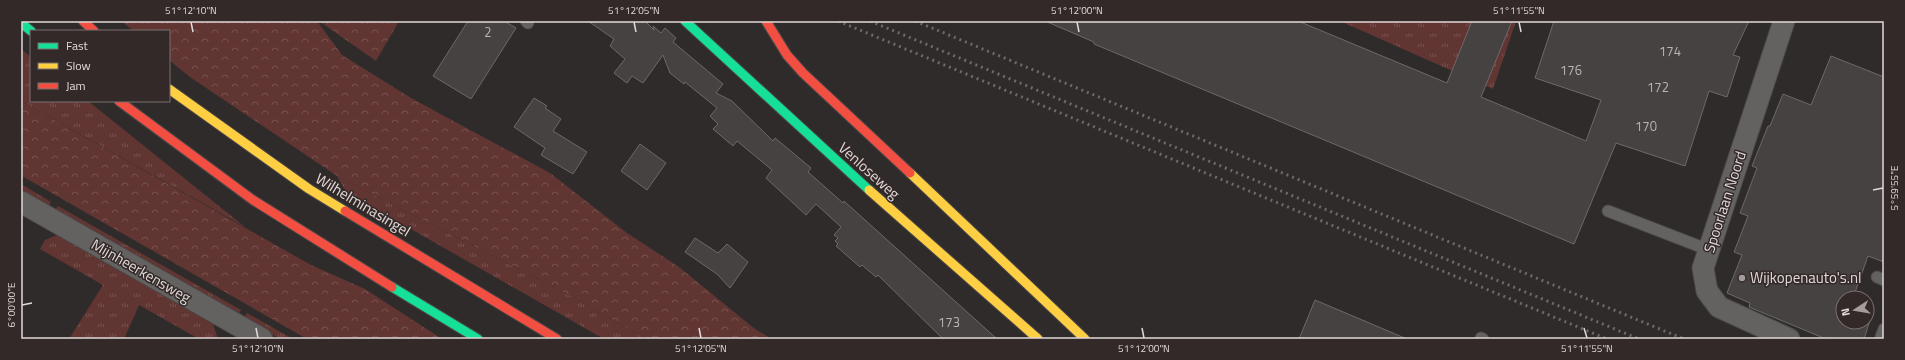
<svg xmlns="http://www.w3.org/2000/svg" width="1905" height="360" font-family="'Titillium Web',sans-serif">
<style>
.grass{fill:url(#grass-tufts)}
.forest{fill:url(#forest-crowns)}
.building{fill:#474242;stroke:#6d6969}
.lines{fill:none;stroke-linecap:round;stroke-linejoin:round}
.lane-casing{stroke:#4b4848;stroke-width:13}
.street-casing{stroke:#4b4848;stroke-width:23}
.fast-casing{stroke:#4b4848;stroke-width:11}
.slow-casing{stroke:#4b4848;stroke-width:11}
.jam-casing{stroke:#4b4848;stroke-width:11}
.lane{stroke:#646161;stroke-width:11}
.street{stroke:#646161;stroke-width:21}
.fast{stroke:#16e098;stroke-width:9}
.slow{stroke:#ffcf43;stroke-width:9}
.jam{stroke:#f24e42;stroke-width:9}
.rail{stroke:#6c6968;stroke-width:3;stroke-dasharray:2 4;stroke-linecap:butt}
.ticks{fill:none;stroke:#e1dad9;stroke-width:1.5}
.poi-dot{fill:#a39d9c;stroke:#332928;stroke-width:1.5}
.labels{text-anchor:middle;stroke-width:3;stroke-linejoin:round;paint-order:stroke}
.number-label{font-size:13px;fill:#bab4b3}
.street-label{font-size:15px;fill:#e1dad9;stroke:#332928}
.poi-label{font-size:15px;fill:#e1dad9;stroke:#332928;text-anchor:start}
.neatline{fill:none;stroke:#e1dad9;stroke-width:1.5}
.ticks-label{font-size:10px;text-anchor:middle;fill:#e1dad9}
</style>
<defs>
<pattern id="grass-tufts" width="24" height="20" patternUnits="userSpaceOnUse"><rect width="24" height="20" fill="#613532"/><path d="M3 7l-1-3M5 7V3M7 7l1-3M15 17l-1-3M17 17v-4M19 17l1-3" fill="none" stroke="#77524f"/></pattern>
<pattern id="forest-crowns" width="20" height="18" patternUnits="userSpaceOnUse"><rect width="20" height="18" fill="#613532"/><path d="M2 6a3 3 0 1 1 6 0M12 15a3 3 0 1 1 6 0" fill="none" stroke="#77524f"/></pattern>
</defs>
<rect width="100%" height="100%" fill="#302b2b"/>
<g class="grass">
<path d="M 1340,21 L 1516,21 L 1493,89 Z"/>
<path d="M 21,49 L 31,57 L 31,101 L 88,101 L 245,227 L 21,101 Z"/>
<path d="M 337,176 L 571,296 L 646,339 L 604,339 L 346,192 Z"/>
<path d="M 21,184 L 51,202 L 48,207 L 21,189 Z"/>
<path d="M 58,206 L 241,310 L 238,315 L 54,211 Z"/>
<path d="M 57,235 L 213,324 L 218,339 L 199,339 L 139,305 L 124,339 L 69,339 L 103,285 L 40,249 L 45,240 Z"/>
<path d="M 247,313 L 293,339 L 280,339 L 244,318 Z"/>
</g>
<g class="forest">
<path d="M 121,21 L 317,21 L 342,55 L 411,98 L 550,173 L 627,233 L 679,267 L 755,329 L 772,339 L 646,339 L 571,296 L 337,176 L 190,77 L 169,60 L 169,31 L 134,31 Z"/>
<path d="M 319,21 L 399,21 L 376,61 Z"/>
<path d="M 21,101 L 311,265 L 365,289 L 442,339 L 307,339 L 22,176 Z"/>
</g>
<g class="building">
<path d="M 468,21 L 504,21 L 516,28 L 471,99 L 433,76 Z"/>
<path d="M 588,21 L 645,21 L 654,30 L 653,26 L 661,33 L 665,28 L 676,38 L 673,42 L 723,84 L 716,93 L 732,101 L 773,141 L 775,138 L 811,168 L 808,172 L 843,203 L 844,201 L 855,211 L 997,339 L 943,339 L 878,275 L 876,277 L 862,265 L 860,267 L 836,246 L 838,244 L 835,241 L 838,238 L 834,235 L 841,227 L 816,204 L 806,215 L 766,178 L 772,170 L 737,141 L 733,146 L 713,129 L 718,124 L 710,116 L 717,108 L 685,82 L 684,84 L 670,73 L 663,55 L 643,83 L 632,76 L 627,83 L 614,73 L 625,59 L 610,46 L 614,39 Z"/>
<path d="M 1045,21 L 1298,21 L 1447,83 L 1472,21 L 1512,21 L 1481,97 L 1586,141 L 1601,100 L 1535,78 L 1554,21 L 1749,21 L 1733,55 L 1740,57 L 1727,97 L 1709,91 L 1685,166 L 1616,143 L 1574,244 L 1094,44 L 1094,42 Z"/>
<path d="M 1831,56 L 1884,77 L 1884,262 L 1868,256 L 1853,298 L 1843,298 L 1843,322 L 1867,322 L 1867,306 L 1874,308 L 1864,339 L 1826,339 L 1749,307 L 1750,303 L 1727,293 L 1742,255 L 1734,252 L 1748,216 L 1740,213 L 1757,168 L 1752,166 L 1768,126 L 1770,126 L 1783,94 L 1811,105 Z"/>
<path d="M 534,98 L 547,106 L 545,108 L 561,119 L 553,131 L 587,152 L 573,174 L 541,155 L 545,148 L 514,127 Z"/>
<path d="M 640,144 L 666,163 L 647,190 L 621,171 Z"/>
<path d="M 695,238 L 718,253 L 727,244 L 748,262 L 730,288 L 717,274 L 685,252 Z"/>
<path d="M 1315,300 L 1407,339 L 1299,339 Z"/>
</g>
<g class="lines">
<g class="lane-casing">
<g id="lane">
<path d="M 526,21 L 528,23"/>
<path d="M 1608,211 L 1709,250"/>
<path d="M 1877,277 L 1884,280"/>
<path d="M 1881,337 L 1884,329"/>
<path d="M 1481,338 L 1483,339"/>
</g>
</g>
<g class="street-casing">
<g id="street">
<path d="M 1784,21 L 1703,268 L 1707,291 L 1719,307 L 1789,339"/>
<path d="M 21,202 L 262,339"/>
</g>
</g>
<g class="fast-casing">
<g id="fast">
<path d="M 685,21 L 869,190"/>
<path d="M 21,23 L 31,31"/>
<path d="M 392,287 L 478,339"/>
</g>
</g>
<g class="slow-casing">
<g id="slow">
<path d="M 169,89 L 309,189 L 345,211"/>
<path d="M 910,173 L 1085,339"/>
<path d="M 869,190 L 1038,339"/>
</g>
</g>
<g class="jam-casing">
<g id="jam">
<path d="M 83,21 L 94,31"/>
<path d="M 766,21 L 787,55 L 803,73 L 910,173"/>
<path d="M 119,101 L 253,200 L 392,287"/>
<path d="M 345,211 L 557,339"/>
</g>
</g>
<use href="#lane" class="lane"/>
<use href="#street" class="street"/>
<use href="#fast" class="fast"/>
<use href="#slow" class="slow"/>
<use href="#jam" class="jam"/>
<g class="rail">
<path d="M 838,21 L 1607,339"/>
<path d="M 870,21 L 1639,339"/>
<path d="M 915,21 L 1684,339"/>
</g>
</g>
<path class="ticks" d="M 191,22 L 193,32M 634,22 L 636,32M 1077,22 L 1079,32M 1519,22 L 1521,32M 1873,190 L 1883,188M 22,305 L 32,303M 256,328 L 258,338M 699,328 L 701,338M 1142,328 L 1144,338M 1584,328 L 1587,338"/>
<circle class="poi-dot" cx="1742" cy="278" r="4"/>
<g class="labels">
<g class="number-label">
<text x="488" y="37">2</text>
<text x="1670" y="56">174</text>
<text x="1571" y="75">176</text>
<text x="1658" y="92">172</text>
<text x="1646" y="131">170</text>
<text x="949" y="327">173</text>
</g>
<g class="street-label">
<text transform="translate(869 171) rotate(42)" y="5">Venloseweg</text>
<text transform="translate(1725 202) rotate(-72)" y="5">Spoorlaan Noord</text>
<text transform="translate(363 205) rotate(31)" y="5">Wilhelminasingel</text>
<text transform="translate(141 271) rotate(30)" y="5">Mijnheerkensweg</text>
</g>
<g class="poi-label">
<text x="1750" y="283">Wijkopenauto's.nl</text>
</g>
</g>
<rect width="1905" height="360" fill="none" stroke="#332928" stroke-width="44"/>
<rect x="30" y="30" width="140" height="72" fill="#332928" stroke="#79706f"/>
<rect x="38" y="43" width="20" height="6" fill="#16e098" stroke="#79706f"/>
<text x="66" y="50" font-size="12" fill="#e1dad9">Fast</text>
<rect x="38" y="63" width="20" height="6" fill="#ffcf43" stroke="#79706f"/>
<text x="66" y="70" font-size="12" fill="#e1dad9">Slow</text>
<rect x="38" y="83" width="20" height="6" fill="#f24e42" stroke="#79706f"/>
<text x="66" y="90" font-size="12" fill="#e1dad9">Jam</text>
<g transform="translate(1855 310) rotate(258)"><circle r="19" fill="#332928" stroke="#79706f"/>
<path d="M0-3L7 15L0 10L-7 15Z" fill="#a39d9c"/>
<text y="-6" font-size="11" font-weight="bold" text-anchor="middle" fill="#e1dad9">N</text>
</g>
<rect x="22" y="22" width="1861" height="316" class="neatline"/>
<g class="ticks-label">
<text x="191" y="14">51°12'10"N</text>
<text x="634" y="14">51°12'05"N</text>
<text x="1077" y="14">51°12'00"N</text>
<text x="1519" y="14">51°11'55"N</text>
<text transform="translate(1894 188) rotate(-90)" y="4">5°59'55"E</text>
<text transform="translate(11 305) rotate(-90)" y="4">6°00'00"E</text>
<text x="258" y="352">51°12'10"N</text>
<text x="701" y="352">51°12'05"N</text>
<text x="1144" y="352">51°12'00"N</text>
<text x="1587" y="352">51°11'55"N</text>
</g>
</svg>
